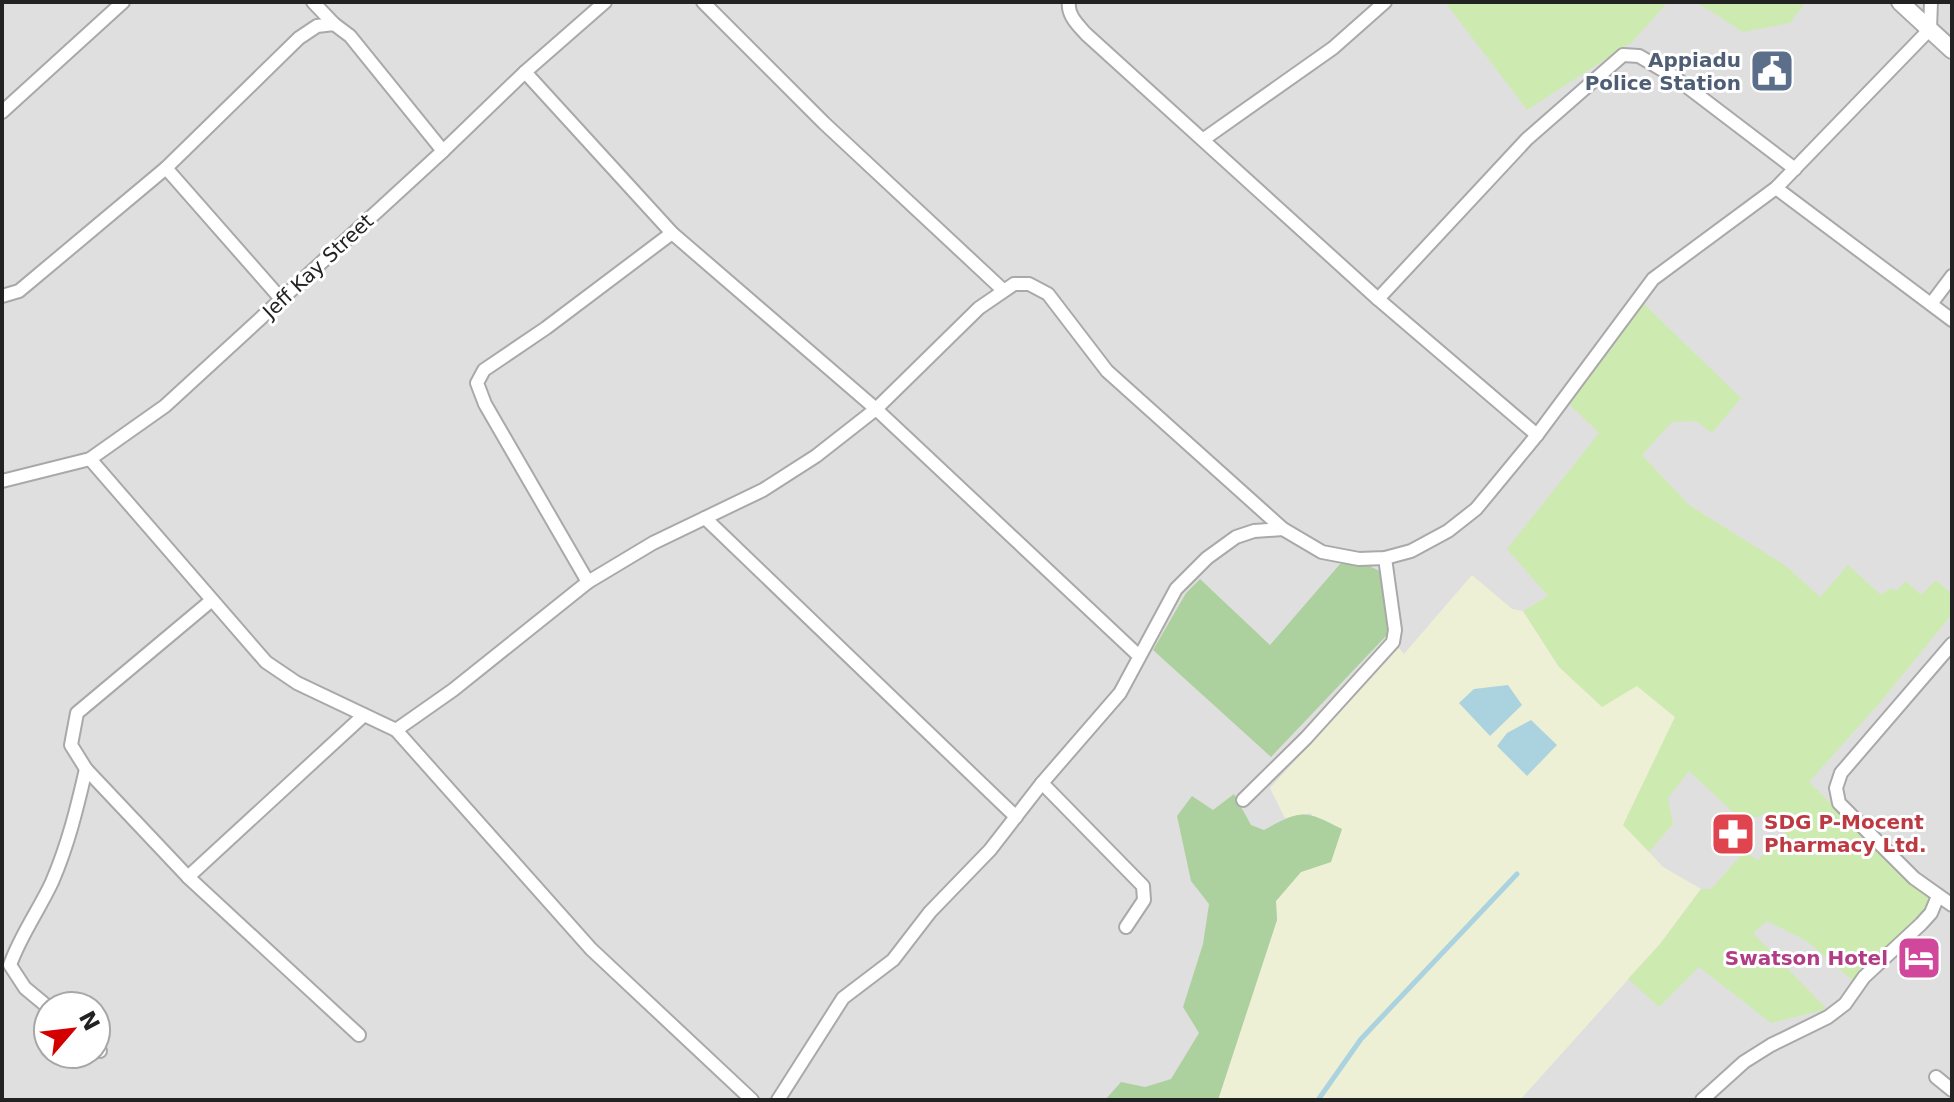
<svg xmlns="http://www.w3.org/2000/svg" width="1954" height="1102" font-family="'DejaVu Sans',sans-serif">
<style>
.residential{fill:#e0dfdf;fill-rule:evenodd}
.farmland{fill:#eef0d5}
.grass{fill:#cdebb0}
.forest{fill:#add19e}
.water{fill:#aad3df}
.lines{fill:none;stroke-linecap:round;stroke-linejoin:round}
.stream{stroke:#aad3df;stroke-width:5}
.minor-casing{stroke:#a9a9a9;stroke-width:16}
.tertiary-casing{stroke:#a9a9a9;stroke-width:20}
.minor{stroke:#fff;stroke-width:12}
.tertiary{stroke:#fff;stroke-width:16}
.labels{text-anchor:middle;stroke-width:6;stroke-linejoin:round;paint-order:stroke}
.service-label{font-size:20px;font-weight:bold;fill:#4e5e75;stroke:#fff;text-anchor:end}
.street-label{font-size:20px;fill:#222;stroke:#fff}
.health-label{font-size:20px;font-weight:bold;fill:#be3a42;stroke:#fff;text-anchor:start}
.hotel-label{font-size:20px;font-weight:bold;fill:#b23c85;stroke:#fff;text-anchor:end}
</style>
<rect width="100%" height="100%" fill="#f2efe9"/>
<path class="residential" d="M 2,2 L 1952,2 L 1952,1100 L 2,1100 ZM 48,1006 L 96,1006 L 96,1054 L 48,1054 Z"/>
<path class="farmland" d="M 1472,575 L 1512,609 L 1523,611 L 1559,667 L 1637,686 L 1675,717 L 1624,825 L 1663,867 L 1701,889 L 1660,944 L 1520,1100 L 1218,1100 L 1277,920 L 1276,901 L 1301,872 L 1331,862 L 1311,813 L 1285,818 L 1270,788 L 1399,648 L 1404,654 Z"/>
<g class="grass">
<path d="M 1445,2 L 1668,2 L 1632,42 L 1527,110 Z"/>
<path d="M 1696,2 L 1806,2 L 1790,23 L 1743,32 Z"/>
<path d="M 1643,303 L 1741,398 L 1712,433 L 1696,421 L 1672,422 L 1642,455 L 1689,505 L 1786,566 L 1820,597 L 1848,565 L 1881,595 L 1891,588 L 1896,591 L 1906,581 L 1921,595 L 1936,580 L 1952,594 L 1952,614 L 1883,699 L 1809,782 L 1885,857 L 1932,897 L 1920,919 L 1852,980 L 1807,941 L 1767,921 L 1753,933 L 1827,1009 L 1771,1023 L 1699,967 L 1659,1007 L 1628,979 L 1660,944 L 1701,889 L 1711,889 L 1744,852 L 1758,860 L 1789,829 L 1765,813 L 1758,817 L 1738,817 L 1689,771 L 1668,798 L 1673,824 L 1649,852 L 1623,825 L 1675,717 L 1637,686 L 1602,707 L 1559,667 L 1523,611 L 1548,596 L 1507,549 L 1599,433 L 1566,401 Z"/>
</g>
<g class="forest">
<path d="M 1340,564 L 1365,564 L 1380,571 L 1389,614 L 1388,634 L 1271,757 L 1153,650 L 1186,593 L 1200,579 L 1270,645 Z"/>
<path d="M 1234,794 L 1251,825 L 1264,830 C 1302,809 1305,810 1342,829 L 1331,862 L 1301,872 L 1276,901 L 1277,920 L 1218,1100 L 1105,1100 L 1121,1082 L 1145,1087 L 1171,1079 L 1199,1033 L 1183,1007 L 1203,944 L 1209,904 L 1191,881 L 1177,816 L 1192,796 L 1213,810 Z"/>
</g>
<g class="water">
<path d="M 1508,685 L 1522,705 L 1490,736 L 1459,703 L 1474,689 Z"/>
<path d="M 1531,720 L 1557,745 L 1527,776 L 1497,746 L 1507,733 Z"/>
</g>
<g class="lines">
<path class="stream" d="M 1318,1100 L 1361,1039 L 1517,874"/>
<g class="minor-casing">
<g id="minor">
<path d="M 313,2 L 334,24"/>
<path d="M 703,2 L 824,123 L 1003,290"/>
<path d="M 1069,2 C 1067,15 1078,25 1086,34 L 1378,299 L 1537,435"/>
<path d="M 525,72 L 672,233 L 876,409 L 1139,656"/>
<path d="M 2,112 L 123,2"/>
<path d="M 1204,139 L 1333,48 L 1385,2"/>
<path d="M 1776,188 L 1952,320"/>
<path d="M 2,296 L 19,291 L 166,168"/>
<path d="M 1378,299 L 1527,139 L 1623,55 L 1639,56 L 1673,76 L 1795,169"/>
<path d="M 282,300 L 166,168 L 299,38 L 317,26 L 334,24 L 350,36 L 443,151"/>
<path d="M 1931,304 L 1952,276"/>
<path d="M 90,459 L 266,662 L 297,683 L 396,730 L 453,690 L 588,582 L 653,543 L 763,490 L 816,456 L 876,409 L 979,308 L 1014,284 L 1029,284 L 1048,294 L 1107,371 L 1283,529 L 1322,552 L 1359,559 L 1385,558 L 1411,551 L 1448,531 L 1476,509 L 1537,435 L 1653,279 L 1776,188 L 1930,29 L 1931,2"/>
<path d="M 2,481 L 90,459 L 165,406 L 443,151 L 525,72 L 605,2"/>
<path d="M 705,518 L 1016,817"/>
<path d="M 588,582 L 485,404 L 477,383 L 484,370 L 546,328 L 672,233"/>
<path d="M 212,600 L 77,713 L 71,745 L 86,769 L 188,877 L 359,1035"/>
<path d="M 1952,644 L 1841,773 L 1836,788 L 1839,803 L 1914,878 L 1952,905"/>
<path d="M 396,730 L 591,949 L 752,1100"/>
<path d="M 1042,783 L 1143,886 L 1144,900 L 1126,927"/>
<path d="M 1243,800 L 1306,738 L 1393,642 L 1395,630 L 1385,558"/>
<path d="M 188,877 L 364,715"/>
<path d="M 48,1007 L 25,988 L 10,965 C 20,936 39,910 52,882 C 68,845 77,808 86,769"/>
<path d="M 96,1047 L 100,1051"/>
<path d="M 1936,1077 L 1952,1090"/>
<path d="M 778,1100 L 843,998 L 893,960 L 930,912 L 990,850 L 1042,783 L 1120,693 L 1176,589 L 1207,558 L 1236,537 L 1254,531 L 1283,529"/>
<path d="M 1702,1100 L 1744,1062 L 1771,1045 L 1828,1017 L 1845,1004 L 1864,977 L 1921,924 L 1931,913 L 1938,896"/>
</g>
</g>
<g class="tertiary-casing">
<path id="tertiary" d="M 1900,2 L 1952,50"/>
</g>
<use href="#minor" class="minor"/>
<use href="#tertiary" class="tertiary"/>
</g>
<defs>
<g id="civic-square" transform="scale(2.3)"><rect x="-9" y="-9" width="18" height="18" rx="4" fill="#5c6f8a" stroke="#fff"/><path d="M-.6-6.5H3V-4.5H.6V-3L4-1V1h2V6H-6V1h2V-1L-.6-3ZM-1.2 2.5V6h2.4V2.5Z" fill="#fff"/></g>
<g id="pharmacy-square" transform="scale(2.3)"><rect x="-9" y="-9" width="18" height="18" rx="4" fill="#e0444e" stroke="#fff"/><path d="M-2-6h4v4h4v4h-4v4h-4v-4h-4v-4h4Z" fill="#fff"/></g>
<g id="hotel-square" transform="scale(2.3)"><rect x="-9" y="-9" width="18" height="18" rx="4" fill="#d1479c" stroke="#fff"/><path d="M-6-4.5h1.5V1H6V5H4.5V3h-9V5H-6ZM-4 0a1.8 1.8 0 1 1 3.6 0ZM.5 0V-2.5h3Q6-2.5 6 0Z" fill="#fff"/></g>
</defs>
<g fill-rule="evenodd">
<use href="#civic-square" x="1772" y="71"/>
<use href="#pharmacy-square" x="1733" y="834"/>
<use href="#hotel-square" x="1919" y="958"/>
</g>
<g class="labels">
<g class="service-label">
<text x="1741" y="67">Appiadu<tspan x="1741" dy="23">Police Station</tspan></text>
</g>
<g class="street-label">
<text transform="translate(318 266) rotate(-43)" y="7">Jeff Kay Street</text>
</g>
<g class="health-label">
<text x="1764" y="829">SDG P-Mocent<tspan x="1764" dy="23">Pharmacy Ltd.</tspan></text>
</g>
<g class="hotel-label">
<text x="1888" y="965">Swatson Hotel</text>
</g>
</g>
<rect width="1954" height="1102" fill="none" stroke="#222222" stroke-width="8"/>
<g transform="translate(72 1030) rotate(62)"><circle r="38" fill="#ffffff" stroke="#a7a7a7" stroke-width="2"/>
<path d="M0-6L14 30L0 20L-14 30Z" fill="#d40000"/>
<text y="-12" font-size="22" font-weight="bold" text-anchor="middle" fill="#222222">N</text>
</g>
</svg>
